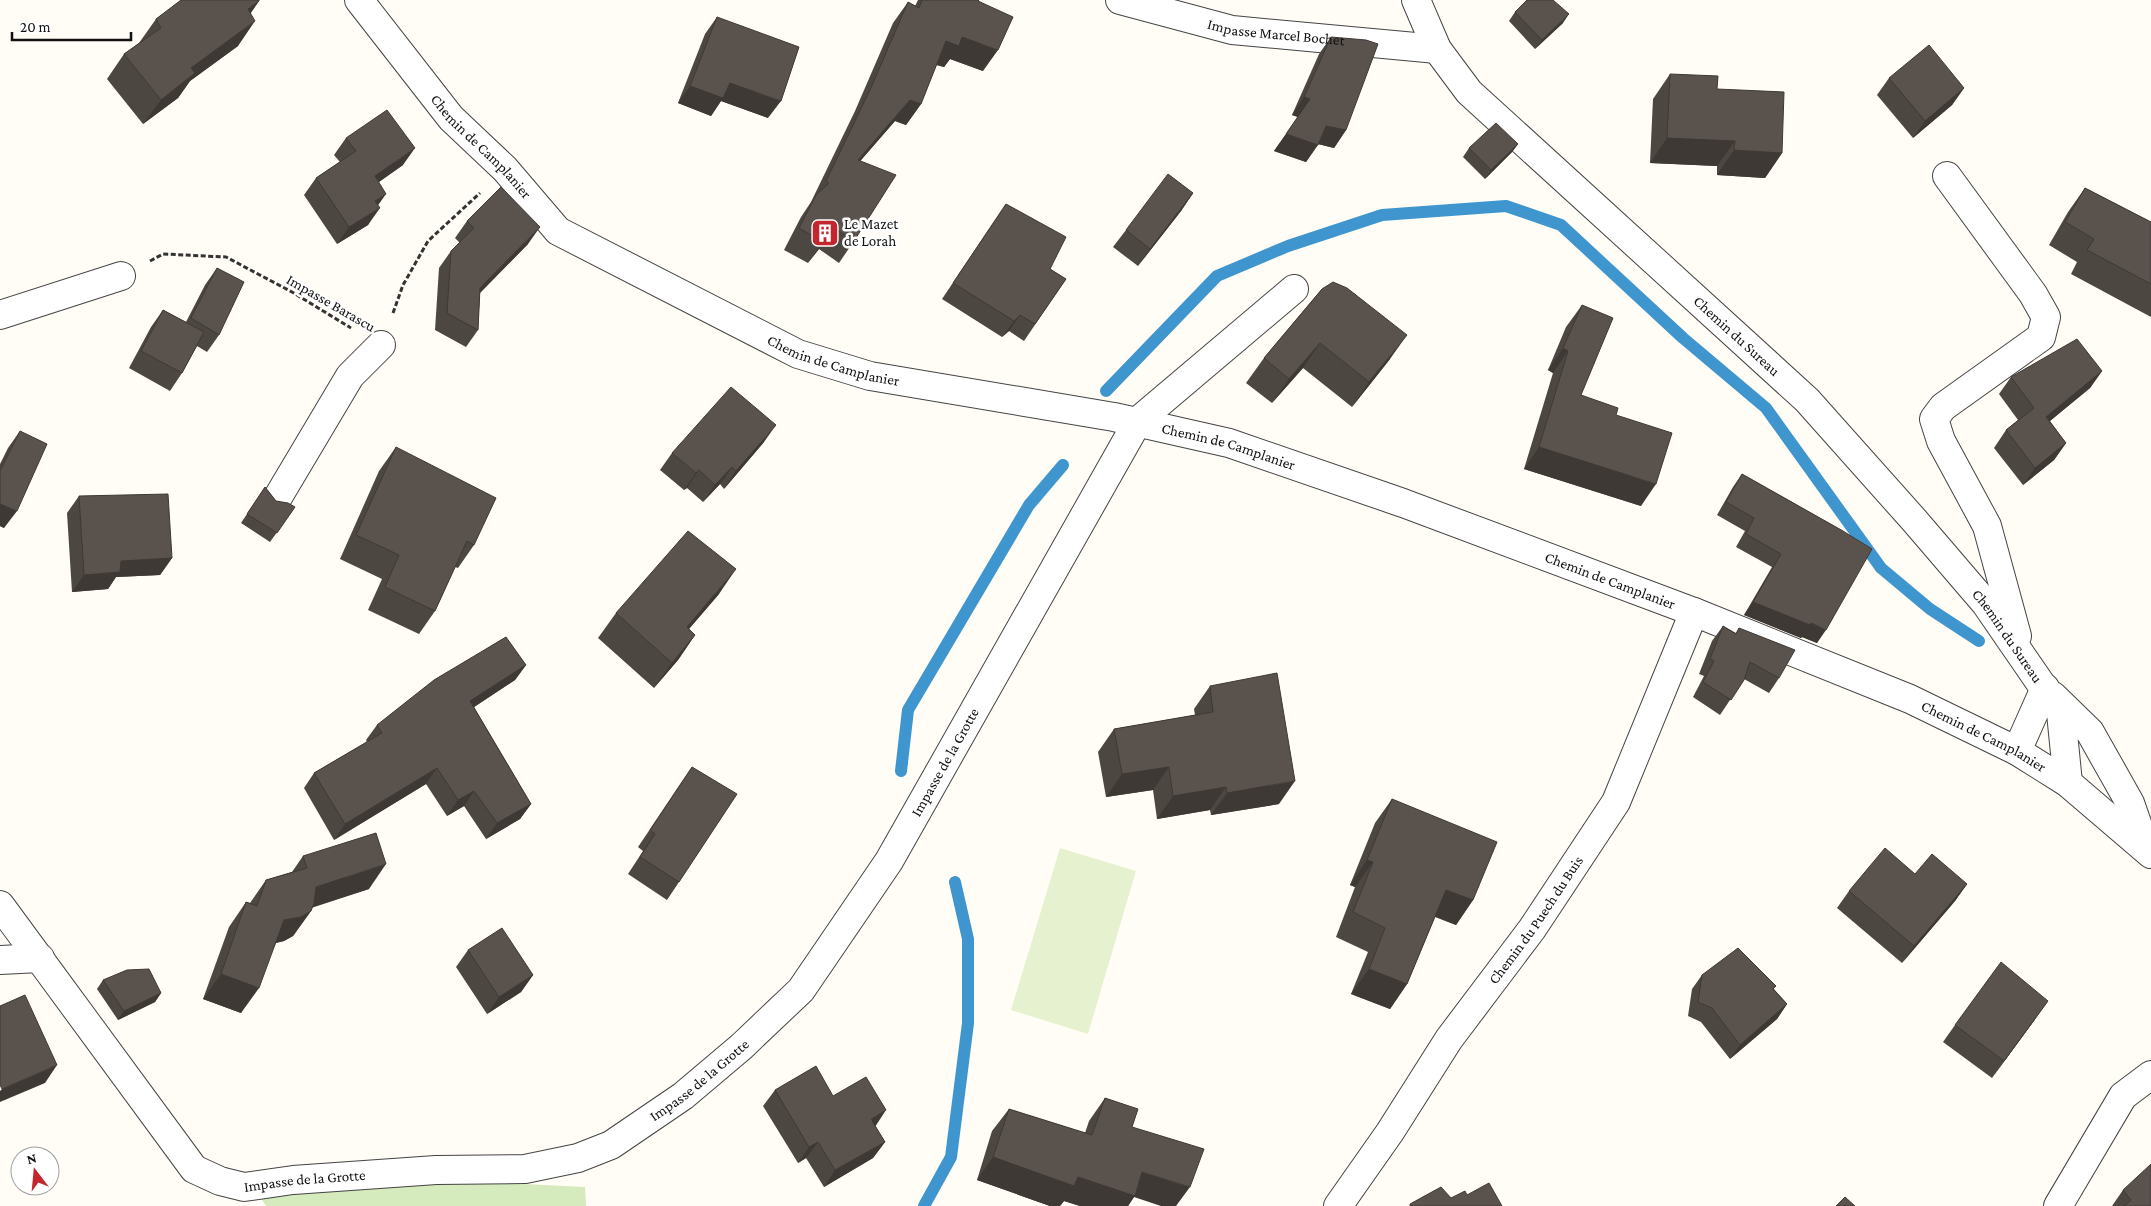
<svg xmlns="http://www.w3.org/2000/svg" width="2151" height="1206" font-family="'Crimson Pro',serif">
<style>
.grass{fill:#d5ebbd}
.pitch{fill:#e6f2cf}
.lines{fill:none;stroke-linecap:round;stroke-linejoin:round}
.stream{stroke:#3f96cf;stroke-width:12}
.minor-casing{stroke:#444;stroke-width:30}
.path{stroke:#333;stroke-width:3;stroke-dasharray:5 2.5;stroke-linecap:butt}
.minor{stroke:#fff;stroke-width:28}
.wall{fill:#4d4742}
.shaded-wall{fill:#3f3936}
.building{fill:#5a524d;stroke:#3f3936}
.labels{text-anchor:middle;stroke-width:5;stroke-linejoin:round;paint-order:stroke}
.street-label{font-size:15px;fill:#111;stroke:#fff}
.poi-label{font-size:15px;fill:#111;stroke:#fff;text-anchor:start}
</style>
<rect width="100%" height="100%" fill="#fffdf5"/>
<path class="grass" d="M 439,1180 L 585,1187 L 586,1206 L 266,1206 L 258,1194 Z"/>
<path class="pitch" d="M 1060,848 L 1136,871 L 1088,1034 L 1011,1010 Z"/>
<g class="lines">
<g class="stream">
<path d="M 1106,391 L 1217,276 L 1288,246 L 1382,215 L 1506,206 L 1561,225 L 1683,338 L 1766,408 L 1881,568 L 1930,609 L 1979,641"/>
<path d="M 901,771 L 908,710 L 1029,505 L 1063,465"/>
<path d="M 924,1206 L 951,1157 L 968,1023 L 968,939 L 955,882"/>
</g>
<g class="minor-casing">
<g id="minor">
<path id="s1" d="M 359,0 L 451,118 L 505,169 L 558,231 L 798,354 L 870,376 L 1114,417 L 1229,443 L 1403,503 L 1694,612 L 1910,699 L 2017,751 L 2068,783 L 2151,854"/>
<path id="s2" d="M 1120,0 L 1232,30 L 1437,49"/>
<path id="s3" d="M 1416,0 L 1437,49 L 1469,92 L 1807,400 L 1914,520 L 1986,604 L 2061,713 L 2068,783"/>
<path d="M 1947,176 L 2033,294 L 2046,317 L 2041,337 L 1943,407 L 1934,419 L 1941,441 L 1987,526 L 2017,636"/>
<path d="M 0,315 L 121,276"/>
<path d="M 278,497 L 350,376 L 381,345"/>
<path d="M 2053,696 L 2090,732 L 2130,803 L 2146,849"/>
<path d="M 2017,751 L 2045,688"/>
<path id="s4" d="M 0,905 L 194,1169 L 220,1181 L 244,1187 L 293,1180 L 436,1170 L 525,1169 L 578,1158 L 611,1145 L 683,1096 L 741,1047 L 801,990 L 889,861 L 1138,421 L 1294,289"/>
<path d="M 0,960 L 40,958"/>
<path id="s5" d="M 1338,1206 L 1390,1132 L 1449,1039 L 1532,929 L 1616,802 L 1694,612"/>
<path d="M 2058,1206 L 2123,1096 L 2151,1075"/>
</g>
</g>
<g class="path">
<path d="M 150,261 L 163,254 L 226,257 L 292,292 L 351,328"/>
<path d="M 393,313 L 403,285 L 428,241 L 480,193"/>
</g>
<use href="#minor" class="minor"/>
</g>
<g class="wall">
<path d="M 918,0 L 979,0 L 983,71 L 950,59 L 944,67 L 936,65 L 921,104 L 906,125 L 895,121 L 860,161 L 854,241 L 839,263 L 819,249 L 808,263 L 784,250 L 801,217 L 811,202 L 855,111 L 893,23 L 908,2 L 915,6 Z"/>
<path d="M 259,1 L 250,13 L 238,46 L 190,81 L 178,98 L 143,124 L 107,79 L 124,54 L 139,43 L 156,19 Z"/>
<path d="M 1515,12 L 1563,23 L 1535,49 L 1509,21 Z"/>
<path d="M 717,17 L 768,118 L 721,101 L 711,116 L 678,103 L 705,34 Z"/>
<path d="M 1331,37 L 1346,130 L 1334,148 L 1318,144 L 1306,162 L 1274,151 L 1298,117 L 1292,115 L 1319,54 Z"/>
<path d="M 1670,74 L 1717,89 L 1782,153 L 1765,178 L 1717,175 L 1717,166 L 1650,163 L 1653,99 Z"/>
<path d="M 1889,78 L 1964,88 L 1952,105 L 1913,138 L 1877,95 Z"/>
<path d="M 346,138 L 403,165 L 379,182 L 378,205 L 368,225 L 337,244 L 304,195 L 316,178 L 340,162 L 334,155 Z"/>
<path d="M 1518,144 L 1512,152 L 1485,179 L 1463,157 L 1469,148 Z"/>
<path d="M 2085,188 L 2151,222 L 2151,317 L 2071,274 L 2077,262 L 2049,245 L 2068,212 Z"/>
<path d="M 1193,193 L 1181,211 L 1138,266 L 1113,247 L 1126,230 Z"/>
<path d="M 1006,204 L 1050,269 L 1066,279 L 1024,341 L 1009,331 L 1002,337 L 942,299 Z"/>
<path d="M 467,221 L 528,244 L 480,293 L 478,330 L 466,347 L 435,330 L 439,268 L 451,251 L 460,243 L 455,238 Z"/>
<path d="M 217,268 L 219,335 L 207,352 L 197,346 L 182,373 L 170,391 L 129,368 L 151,327 L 163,310 L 186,322 L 205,285 Z"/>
<path d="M 1322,289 L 1390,359 L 1352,407 L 1303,368 L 1272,403 L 1246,383 L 1264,358 Z"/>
<path d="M 1582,305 L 1581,395 L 1616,415 L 1641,506 L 1524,469 L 1553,373 L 1548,370 L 1566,327 Z"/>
<path d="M 2102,371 L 2090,388 L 2050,421 L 2066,443 L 2054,460 L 2023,485 L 1994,448 L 2006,430 L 2018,420 L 1999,394 L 2011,377 Z"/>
<path d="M 20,431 L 4,528 L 0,526 L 0,464 L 8,448 Z"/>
<path d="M 764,442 L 724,489 L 720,484 L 703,502 L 687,488 L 684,490 L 660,470 L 672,453 Z"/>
<path d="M 396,447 L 474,545 L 458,568 L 455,567 L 435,611 L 419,634 L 368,610 L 382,579 L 340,559 L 379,471 Z"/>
<path d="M 1742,474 L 1843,531 L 1817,643 L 1802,637 L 1801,638 L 1744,615 L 1772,567 L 1736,547 L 1745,531 L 1717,515 L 1733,487 Z"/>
<path d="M 265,487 L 276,501 L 295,507 L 270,542 L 241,523 Z"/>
<path d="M 79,496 L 172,558 L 160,575 L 116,577 L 108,589 L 72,592 L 67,513 Z"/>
<path d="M 719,594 L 689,629 L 695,635 L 678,660 L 654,688 L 598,638 L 616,613 Z"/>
<path d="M 1723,626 L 1736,633 L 1739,628 L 1779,678 L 1769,693 L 1744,679 L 1720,715 L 1693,697 L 1704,676 L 1699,674 L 1712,641 Z"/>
<path d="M 526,665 L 515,680 L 474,707 L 531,804 L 520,819 L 486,839 L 464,806 L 447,816 L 426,784 L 334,840 L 304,788 L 314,773 L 367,742 L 366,740 L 377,725 Z"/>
<path d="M 1210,686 L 1279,804 L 1211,815 L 1210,810 L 1157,819 L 1153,790 L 1106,797 L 1098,752 L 1114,729 L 1195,715 L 1194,709 Z"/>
<path d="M 692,767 L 679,882 L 667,900 L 628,874 L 643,851 L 638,847 Z"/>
<path d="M 1392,799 L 1473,900 L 1456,925 L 1435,917 L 1407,984 L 1390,1009 L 1351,994 L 1368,952 L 1336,937 L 1355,887 L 1350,885 L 1375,823 Z"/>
<path d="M 303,856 L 369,889 L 312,907 L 311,911 L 293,936 L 284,941 L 276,943 L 241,1013 L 203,999 L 229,927 L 246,902 L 250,903 L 266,880 L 292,872 Z"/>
<path d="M 1915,874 L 1967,884 L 1955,901 L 1902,963 L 1837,908 L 1849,891 Z"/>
<path d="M 468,950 L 533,975 L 521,992 L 487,1014 L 456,967 Z"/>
<path d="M 1702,975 L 1774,989 L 1787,1004 L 1777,1019 L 1730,1059 L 1701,1022 L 1688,1016 L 1692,989 Z"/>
<path d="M 103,980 L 161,993 L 155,1002 L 118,1020 L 97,989 Z"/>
<path d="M 2036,1018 L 1992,1078 L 1943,1042 L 1955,1025 Z"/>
<path d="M 775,1090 L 833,1096 L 875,1126 L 885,1142 L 873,1158 L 824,1187 L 806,1158 L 798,1163 L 763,1106 Z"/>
<path d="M 1105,1098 L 1132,1127 L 1134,1197 L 1128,1206 L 1080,1206 L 1064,1201 L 1060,1206 L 1050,1206 L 977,1180 L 992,1131 L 1009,1109 L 1085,1133 L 1089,1121 Z"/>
<path d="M 2123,1190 L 2151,1206 L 2112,1206 Z"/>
</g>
<g class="shaded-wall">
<path d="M 259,1 L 242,26 L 248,9 Z"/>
<path d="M 1569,14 L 1563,23 L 1535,49 L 1542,40 Z"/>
<path d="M 255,21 L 238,46 L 190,81 L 178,98 L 143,124 L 161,100 L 191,68 Z"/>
<path d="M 962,37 L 998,50 L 983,71 L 950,59 L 944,67 L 931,63 L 946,41 Z"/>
<path d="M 730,83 L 781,101 L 768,118 L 721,101 L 711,116 L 678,103 L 690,86 Z"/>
<path d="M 1964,88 L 1952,105 L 1913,138 L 1925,121 Z"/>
<path d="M 1304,97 L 1310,99 L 1298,117 L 1292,115 Z"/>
<path d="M 910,100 L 921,104 L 906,125 L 895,121 L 843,181 L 858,160 Z"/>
<path d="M 1326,126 L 1346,130 L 1334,148 L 1314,143 Z"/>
<path d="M 1286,134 L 1318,145 L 1306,162 L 1274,151 Z"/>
<path d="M 1667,138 L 1735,141 L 1717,166 L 1650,163 Z"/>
<path d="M 1518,144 L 1512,152 L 1485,179 L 1491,170 Z"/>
<path d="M 415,148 L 403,165 L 363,193 L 375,176 Z"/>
<path d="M 1734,150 L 1782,153 L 1765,178 L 1717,175 Z"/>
<path d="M 1193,193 L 1181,211 L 1138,266 L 1150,249 Z"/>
<path d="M 386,194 L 374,211 L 375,201 Z"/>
<path d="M 380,208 L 368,225 L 337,244 L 349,227 Z"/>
<path d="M 540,227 L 528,244 L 468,305 L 480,288 Z"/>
<path d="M 834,228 L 819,249 L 808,263 L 823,242 Z"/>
<path d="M 1020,315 L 1009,331 L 1002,337 L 1014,321 Z"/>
<path d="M 1407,335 L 1390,359 L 1352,407 L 1369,382 Z"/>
<path d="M 1320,343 L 1303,368 L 1272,403 L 1289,379 Z"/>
<path d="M 1563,348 L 1568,351 L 1553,373 L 1548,370 Z"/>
<path d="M 2102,371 L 2090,388 L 2034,434 L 2046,417 Z"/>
<path d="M 776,425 L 764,442 L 724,489 L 736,471 Z"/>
<path d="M 2066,443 L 2054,460 L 2023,485 L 2035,468 Z"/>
<path d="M 1539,447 L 1656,484 L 1641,506 L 1524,469 Z"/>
<path d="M 732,467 L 720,484 L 703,502 L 715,485 Z"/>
<path d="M 699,470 L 687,488 L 684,490 L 696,473 Z"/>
<path d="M 0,504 L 17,511 L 4,528 L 0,526 Z"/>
<path d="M 172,558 L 160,575 L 116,577 L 108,589 L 72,592 L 84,575 L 121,561 Z"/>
<path d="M 736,569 L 719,594 L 669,652 L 687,627 Z"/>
<path d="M 1753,602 L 1811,623 L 1826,630 L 1817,643 L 1802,637 L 1801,638 L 1744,615 Z"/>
<path d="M 695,635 L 678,660 L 654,688 L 672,663 Z"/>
<path d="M 526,665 L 515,680 L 459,717 L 470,701 Z"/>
<path d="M 1169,767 L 1153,790 L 1106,797 L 1122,774 Z"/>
<path d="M 437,768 L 426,784 L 334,840 L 345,824 Z"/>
<path d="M 1295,781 L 1279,804 L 1211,815 L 1227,793 Z"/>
<path d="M 1226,787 L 1210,810 L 1157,819 L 1173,796 Z"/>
<path d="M 474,791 L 464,806 L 447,816 L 458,800 Z"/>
<path d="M 531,804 L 520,819 L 486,839 L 497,823 Z"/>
<path d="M 1367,860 L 1373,862 L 1355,887 L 1350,885 Z"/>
<path d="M 386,864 L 369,889 L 299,912 L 316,887 Z"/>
<path d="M 1967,884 L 1955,901 L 1902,963 L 1914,946 Z"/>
<path d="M 1446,890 L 1473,900 L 1456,925 L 1429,914 Z"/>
<path d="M 311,911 L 293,936 L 284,941 L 267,945 L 284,920 Z"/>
<path d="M 1369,969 L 1407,984 L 1390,1009 L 1351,994 Z"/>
<path d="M 221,974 L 259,988 L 241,1013 L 203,999 Z"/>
<path d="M 533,975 L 521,992 L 487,1014 L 499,997 Z"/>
<path d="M 161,993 L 155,1002 L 118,1020 L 124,1011 Z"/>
<path d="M 2048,1001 L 2036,1018 L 1992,1078 L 2004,1061 Z"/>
<path d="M 1787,1004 L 1777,1019 L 1730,1059 L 1740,1045 Z"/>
<path d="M 57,1065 L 45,1083 L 0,1102 L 0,1091 L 2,1089 Z"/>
<path d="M 886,1110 L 875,1127 L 871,1119 Z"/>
<path d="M 818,1142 L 806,1158 L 798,1163 L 809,1147 Z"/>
<path d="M 885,1142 L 873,1158 L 824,1187 L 835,1170 Z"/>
<path d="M 993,1157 L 1078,1177 L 1142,1172 L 1190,1187 L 1176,1206 L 1161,1206 L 1134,1197 L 1128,1206 L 1080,1206 L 1064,1201 L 1060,1206 L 1050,1206 L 977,1180 Z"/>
</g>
<g class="building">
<path d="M 181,0 L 259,0 L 259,1 L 248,9 L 255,21 L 191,68 L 195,73 L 161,100 L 124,54 L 161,28 L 156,19 Z"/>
<path d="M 922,0 L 979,0 L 978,1 L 1013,17 L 998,50 L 962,37 L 959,46 L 946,41 L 921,104 L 910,100 L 858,160 L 896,175 L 854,241 L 834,228 L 823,242 L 799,228 L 816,195 L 829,183 L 826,181 L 870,90 L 908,2 L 919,8 Z"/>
<path d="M 1527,0 L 1553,0 L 1569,14 L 1542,40 L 1515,12 Z"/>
<path d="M 717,17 L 799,47 L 781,101 L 730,83 L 723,98 L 690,86 Z"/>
<path d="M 1331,37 L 1366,40 L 1378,44 L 1346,130 L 1326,126 L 1318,145 L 1286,134 L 1310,99 L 1304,97 Z"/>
<path d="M 1929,45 L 1964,88 L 1925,121 L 1889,78 Z"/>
<path d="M 1670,74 L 1718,76 L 1717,89 L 1784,92 L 1782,153 L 1734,150 L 1735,141 L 1667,138 Z"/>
<path d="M 387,110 L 415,148 L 375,176 L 386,194 L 375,201 L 380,208 L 349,227 L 316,178 L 356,151 L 346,138 Z"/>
<path d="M 1496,123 L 1518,144 L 1491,170 L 1469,148 Z"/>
<path d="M 1168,174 L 1193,193 L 1150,249 L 1126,230 Z"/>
<path d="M 501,187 L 540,227 L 480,288 L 478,330 L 447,313 L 451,251 L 474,228 L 467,221 Z"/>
<path d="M 2085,188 L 2151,222 L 2151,284 L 2087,250 L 2094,239 L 2065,222 Z"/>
<path d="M 1006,204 L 1066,237 L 1050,269 L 1066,279 L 1035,324 L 1020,315 L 1014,321 L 953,283 Z"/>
<path d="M 217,268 L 244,282 L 219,335 L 191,318 Z"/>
<path d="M 1333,282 L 1347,288 L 1407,335 L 1369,382 L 1320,343 L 1289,379 L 1264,358 L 1322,289 Z"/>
<path d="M 1582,305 L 1613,318 L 1581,395 L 1618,408 L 1616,415 L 1672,433 L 1656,484 L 1539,447 L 1568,351 L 1563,348 Z"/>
<path d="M 163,310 L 204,332 L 182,373 L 141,351 Z"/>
<path d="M 2077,339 L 2102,371 L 2046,417 L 2066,443 L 2035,468 L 2006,430 L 2034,408 L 2011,377 Z"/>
<path d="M 731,387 L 776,425 L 736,471 L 732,467 L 715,485 L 699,470 L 696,473 L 672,453 Z"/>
<path d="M 20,431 L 47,444 L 17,511 L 0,504 L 0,471 Z"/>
<path d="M 396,447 L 496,498 L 474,545 L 467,541 L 435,611 L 385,587 L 399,555 L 356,535 Z"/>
<path d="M 1742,474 L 1843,531 L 1872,549 L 1826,630 L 1811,623 L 1810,625 L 1753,602 L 1781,554 L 1746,534 L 1754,518 L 1726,502 Z"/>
<path d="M 265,487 L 276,501 L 288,503 L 295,507 L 277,533 L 247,514 Z"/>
<path d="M 168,494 L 172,558 L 121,561 L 120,572 L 84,575 L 79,496 Z"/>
<path d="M 688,531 L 736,569 L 687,627 L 695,635 L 672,663 L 616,613 Z"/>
<path d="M 1723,626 L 1736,634 L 1739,628 L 1795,650 L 1779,678 L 1750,662 L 1744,680 L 1731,700 L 1703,682 L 1714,661 L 1710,659 Z"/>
<path d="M 506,637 L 526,665 L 470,701 L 531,804 L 497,823 L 474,791 L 458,800 L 437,768 L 345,824 L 314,773 L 382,733 L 377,725 L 434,680 Z"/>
<path d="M 1277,673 L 1295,781 L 1227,793 L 1226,787 L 1173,796 L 1169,767 L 1122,774 L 1114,729 L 1213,712 L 1210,686 Z"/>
<path d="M 692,767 L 737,794 L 679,882 L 640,857 L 655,834 L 650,830 Z"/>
<path d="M 1392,799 L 1497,842 L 1473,900 L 1446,890 L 1407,984 L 1369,969 L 1385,928 L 1353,912 L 1373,862 L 1367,860 Z"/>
<path d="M 376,833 L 386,864 L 316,887 L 314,903 L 311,911 L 301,917 L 284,920 L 259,988 L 221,974 L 246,902 L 257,906 L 266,880 L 307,868 L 303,856 Z"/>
<path d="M 1885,848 L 1915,874 L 1932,854 L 1967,884 L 1914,946 L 1849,891 Z"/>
<path d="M 502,928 L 533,975 L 499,997 L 468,950 Z"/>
<path d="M 1738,948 L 1776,986 L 1773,989 L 1787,1004 L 1740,1045 L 1712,1008 L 1698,1002 L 1702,975 Z"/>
<path d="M 2001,962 L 2048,1001 L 2004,1061 L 1955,1025 Z"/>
<path d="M 149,969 L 161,993 L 124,1011 L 103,980 L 127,970 Z"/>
<path d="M 25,995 L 57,1065 L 2,1089 L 0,1085 L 0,1006 Z"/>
<path d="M 816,1066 L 833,1096 L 866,1077 L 886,1110 L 871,1119 L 885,1142 L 835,1170 L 818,1142 L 809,1147 L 775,1090 Z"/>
<path d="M 1105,1098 L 1138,1109 L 1132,1127 L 1204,1149 L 1190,1187 L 1142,1172 L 1135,1196 L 1078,1177 L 1074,1186 L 993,1157 L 1009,1109 L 1092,1135 Z"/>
<path d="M 2151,1164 L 2151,1206 L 2124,1206 L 2131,1200 L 2123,1190 Z"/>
<path d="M 1489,1183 L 1502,1206 L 1410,1206 L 1410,1204 L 1441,1187 L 1451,1198 L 1465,1191 L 1467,1195 Z"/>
<path d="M 1845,1197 L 1855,1206 L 1836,1206 Z"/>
</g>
<defs>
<g id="building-square" transform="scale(1.4375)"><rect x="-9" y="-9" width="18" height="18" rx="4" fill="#c4262e" stroke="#fff"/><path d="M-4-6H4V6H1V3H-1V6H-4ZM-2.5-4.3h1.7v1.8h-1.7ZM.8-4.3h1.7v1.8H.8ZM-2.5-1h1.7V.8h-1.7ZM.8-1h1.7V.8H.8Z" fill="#fff"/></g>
</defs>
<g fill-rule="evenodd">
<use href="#building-square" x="825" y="233"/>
</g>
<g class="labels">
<g class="street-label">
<text dy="5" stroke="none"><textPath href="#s2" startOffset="160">Impasse Marcel Bochet</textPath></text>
<text dy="5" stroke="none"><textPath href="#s1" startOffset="191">Chemin de Camplanier</textPath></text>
<text transform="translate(331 303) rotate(30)" y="5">Impasse Barascu</text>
<text dy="5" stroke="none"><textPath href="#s3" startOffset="469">Chemin du Sureau</textPath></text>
<text dy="5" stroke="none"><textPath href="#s1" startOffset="611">Chemin de Camplanier</textPath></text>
<text dy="5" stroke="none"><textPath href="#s1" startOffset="1016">Chemin de Camplanier</textPath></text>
<text dy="5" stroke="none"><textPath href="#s1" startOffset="1421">Chemin de Camplanier</textPath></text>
<text dy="5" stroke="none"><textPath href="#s3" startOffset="874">Chemin du Sureau</textPath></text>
<text dy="5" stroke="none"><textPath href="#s1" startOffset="1826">Chemin de Camplanier</textPath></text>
<text dy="5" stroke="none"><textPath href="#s4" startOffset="1268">Impasse de la Grotte</textPath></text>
<text dy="5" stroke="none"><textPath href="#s5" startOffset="348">Chemin du Puech du Buis</textPath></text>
<text dy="5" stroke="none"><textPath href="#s4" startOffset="862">Impasse de la Grotte</textPath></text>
<text dy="5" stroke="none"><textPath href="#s4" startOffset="442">Impasse de la Grotte</textPath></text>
</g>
<g class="poi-label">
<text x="844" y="229">Le Mazet<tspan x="844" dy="17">de Lorah</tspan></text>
</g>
</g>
<g transform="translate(35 1171) rotate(344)"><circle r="24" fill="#ffffff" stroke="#a0a0a0"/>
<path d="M0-4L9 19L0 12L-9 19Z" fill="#c4262e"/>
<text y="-8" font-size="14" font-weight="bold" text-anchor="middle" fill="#111111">N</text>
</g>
<path d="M12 32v8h119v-8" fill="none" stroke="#111111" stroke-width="2.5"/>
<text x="20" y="32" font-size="15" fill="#111111" stroke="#ffffff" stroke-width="4" paint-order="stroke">20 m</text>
</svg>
